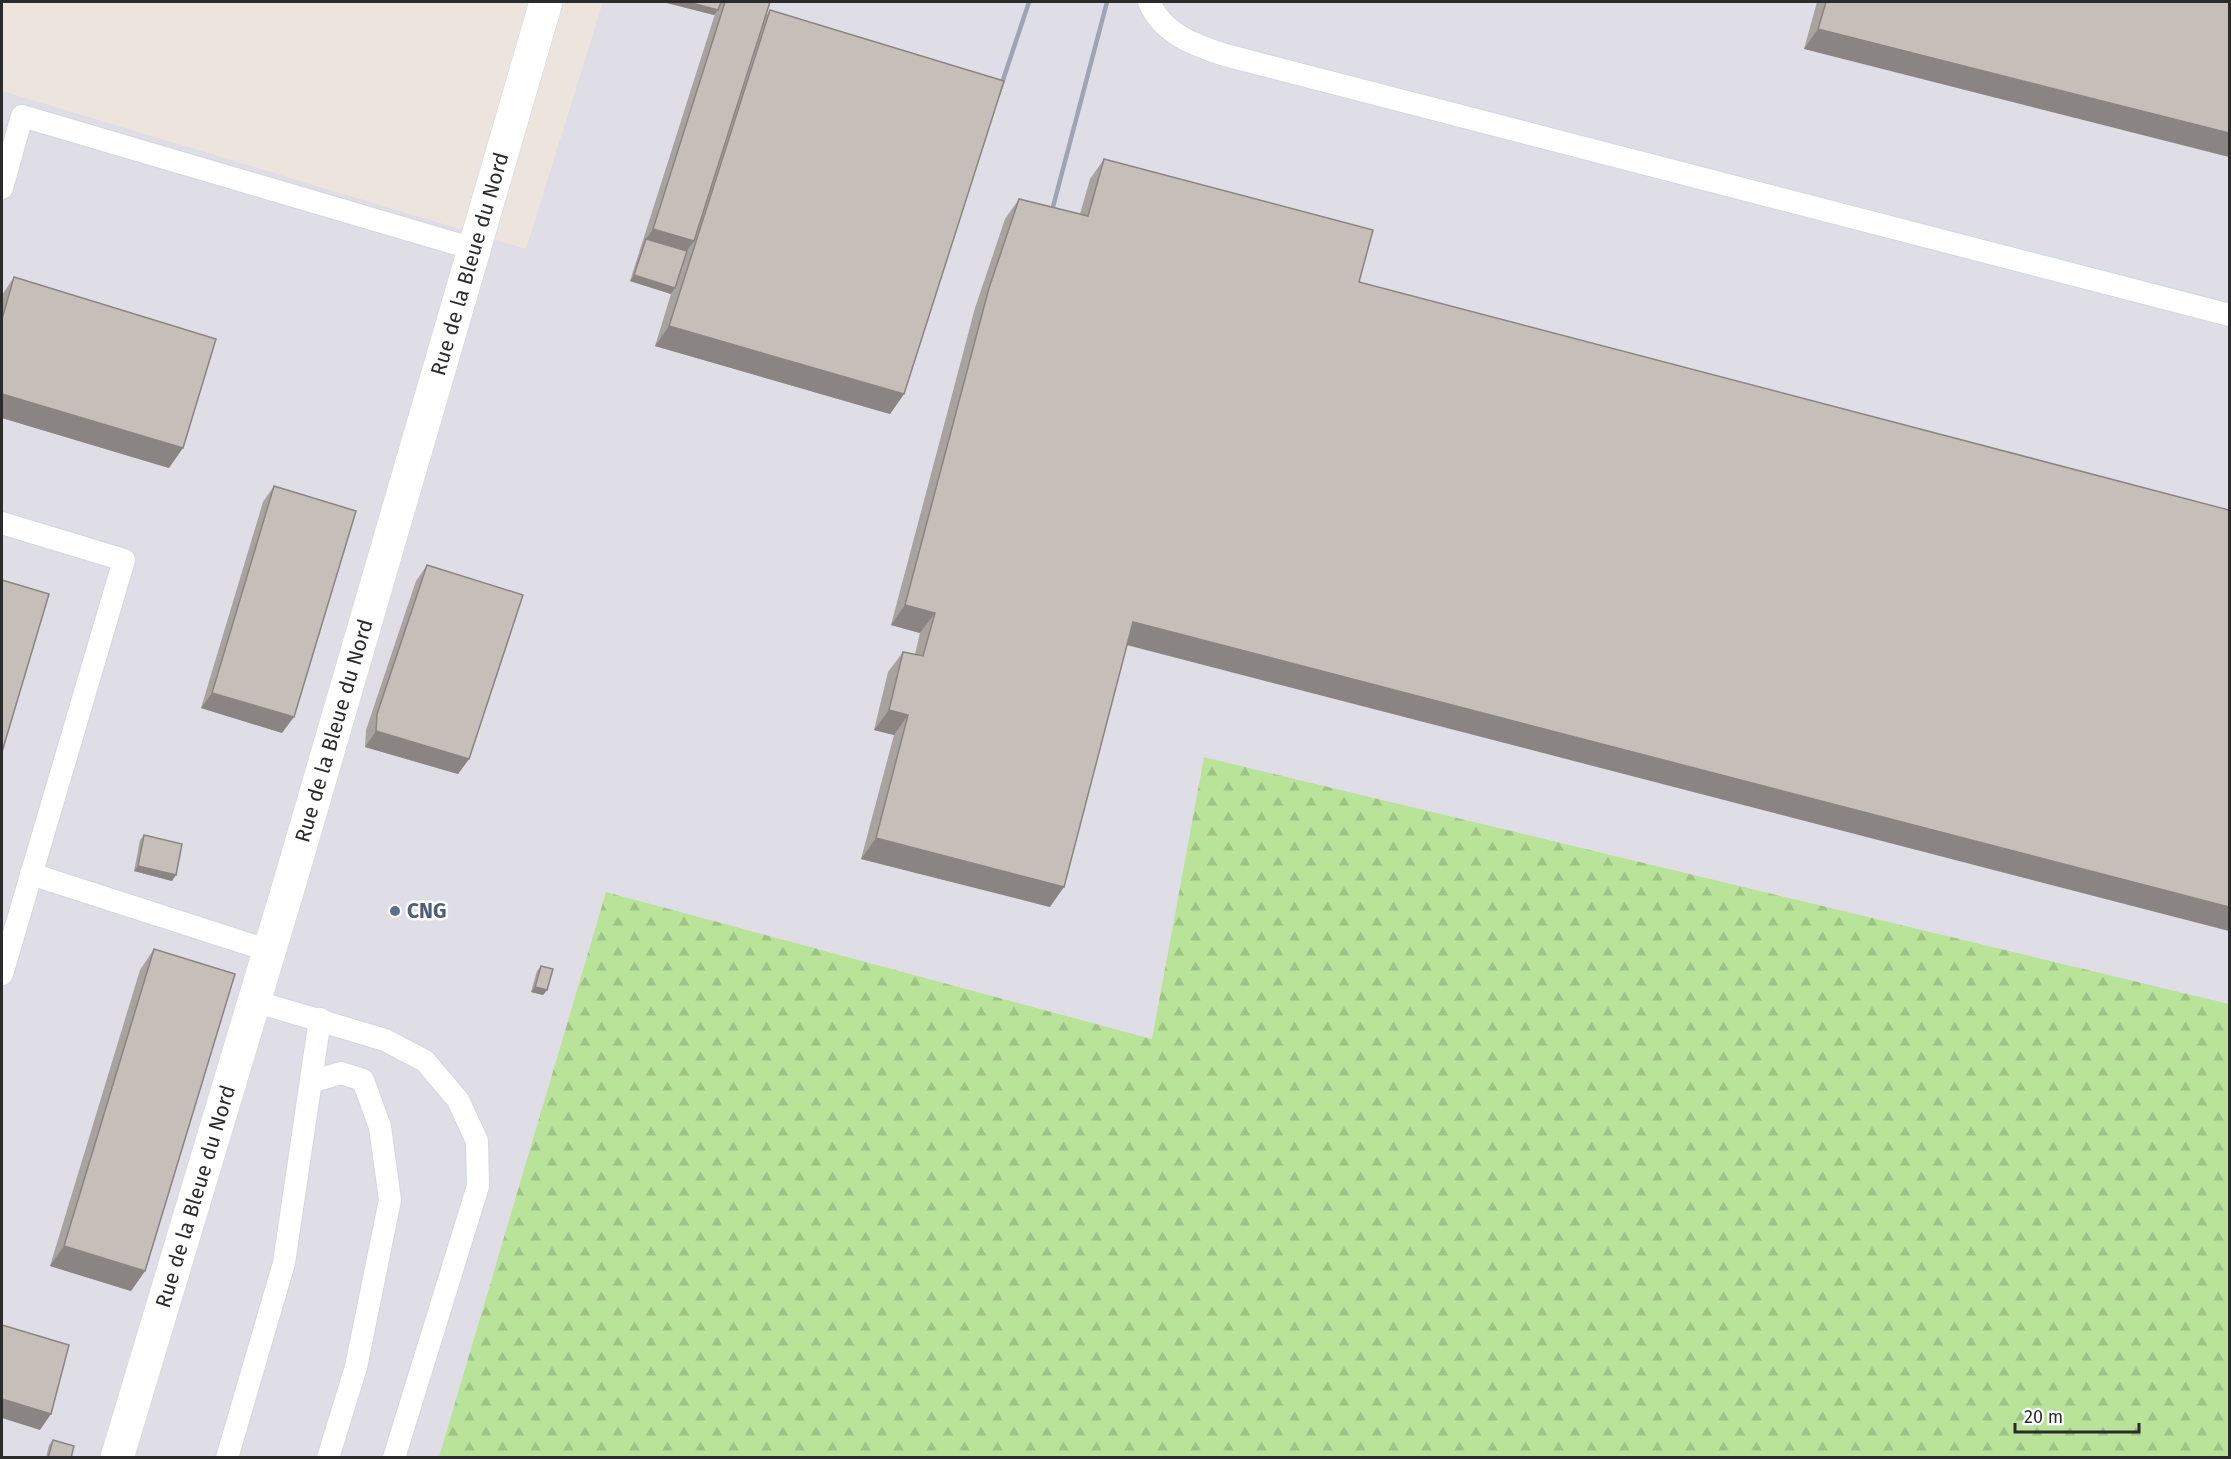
<svg xmlns="http://www.w3.org/2000/svg" width="2231" height="1459" font-family="'Fira Sans',sans-serif">
<style>
.industrial{fill:#dfdde5}
.forest{fill:url(#forest-firs)}
.lines{fill:none;stroke-linecap:round;stroke-linejoin:round}
.lane-casing{stroke:#d2d7e3;stroke-width:24}
.street-casing{stroke:#d2d7e3;stroke-width:34}
.lane{stroke:#fff;stroke-width:22}
.street{stroke:#fff;stroke-width:33}
.rail{stroke:#9fa4b5;stroke-width:4.5}
.wall{fill:#a9a39f}
.shaded-wall{fill:#8a8582}
.building{fill:#c5beb9;stroke:#8a8582;stroke-width:1.5}
.service-dot{fill:#5c6f8a;stroke:#fff;stroke-width:2}
.labels{text-anchor:middle;stroke-width:5;stroke-linejoin:round;paint-order:stroke}
.street-label{font-size:21px;fill:#2b2b2b;stroke:#fff}
.service-label{font-size:21px;font-weight:bold;fill:#4e5e75;stroke:#fff;text-anchor:start}
</style>
<defs>
<pattern id="forest-firs" width="22" height="20" patternUnits="userSpaceOnUse" patternTransform="scale(1.5)"><rect width="22" height="20" fill="#b9e399"/><path d="M5 1l3.5 6h-7zM16 11l3.5 6h-7z" fill="#9fc384"/></pattern>
</defs>
<rect width="100%" height="100%" fill="#ede4dd"/>
<path class="industrial" d="M 603,2 L 2229,2 L 2229,1004 L 1204,757 L 1152,1039 L 606,892 L 439,1457 L 2,1457 L 2,91 L 526,249 Z"/>
<path class="forest" d="M 1204,757 L 2229,1004 L 2229,1457 L 439,1457 L 606,892 L 1152,1039 Z"/>
<g class="lines">
<g class="lane-casing">
<g id="lane">
<path d="M 1149,2 C 1163,34 1194,45 1225,55 L 2230,315"/>
<path d="M 2,188 L 22,116 L 474,249"/>
<path d="M 2,523 L 124,560 L 2,974"/>
<path d="M 31,874 L 270,951"/>
<path d="M 254,1001 L 385,1040 L 425,1061 L 458,1100 L 477,1141 L 478,1186 L 394,1458"/>
<path d="M 311,1082 L 341,1073 L 363,1080 L 380,1127 L 390,1200 L 356,1367 L 328,1458"/>
<path d="M 227,1458 L 284,1263 L 320,1019"/>
</g>
</g>
<g class="street-casing">
<g id="street">
<path id="s1" d="M 117,1458 L 290,882 L 546,2"/>
</g>
</g>
<use href="#lane" class="lane"/>
<use href="#street" class="street"/>
<g class="rail">
<path d="M 998,95 L 1029,2"/>
<path d="M 1049,222 L 1107,2"/>
</g>
</g>
<g class="wall">
<path d="M 663,2 L 770,2 L 766,16 L 770,10 L 904,394 L 890,414 L 655,346 L 671,294 L 630,281 L 715,14 L 714,15 Z"/>
<path d="M 1817,2 L 2229,2 L 1804,49 Z"/>
<path d="M 1104,159 L 1127,645 L 1050,907 L 861,859 L 894,735 L 874,730 L 888,672 L 903,652 L 915,654 L 920,633 L 891,625 L 975,308 L 1005,219 L 1019,199 L 1080,214 L 1090,179 Z"/>
<path d="M 14,277 L 169,468 L 2,418 L 2,295 Z"/>
<path d="M 274,486 L 282,733 L 201,708 L 263,502 Z"/>
<path d="M 427,565 L 469,759 L 458,774 L 365,747 L 366,730 L 416,581 Z"/>
<path d="M 144,835 L 172,881 L 134,871 L 140,840 Z"/>
<path d="M 154,949 L 145,1271 L 131,1291 L 50,1266 L 140,970 Z"/>
<path d="M 541,966 L 547,990 L 543,995 L 531,992 L 537,971 Z"/>
<path d="M 53,1440 L 71,1458 L 46,1458 L 49,1445 Z"/>
</g>
<g class="shaded-wall">
<path d="M 663,2 L 688,2 L 718,10 L 714,15 Z"/>
<path d="M 1818,29 L 2229,133 L 2229,157 L 1804,49 Z"/>
<path d="M 653,229 L 694,241 L 683,256 L 646,239 Z"/>
<path d="M 634,275 L 675,288 L 671,294 L 630,281 Z"/>
<path d="M 669,326 L 904,394 L 890,414 L 655,346 Z"/>
<path d="M 2,394 L 183,448 L 169,468 L 2,418 Z"/>
<path d="M 905,605 L 935,613 L 920,633 L 891,625 Z"/>
<path d="M 1133,622 L 2229,907 L 2229,931 L 1119,643 Z"/>
<path d="M 212,693 L 294,717 L 282,733 L 201,708 Z"/>
<path d="M 889,710 L 908,715 L 894,735 L 874,730 Z"/>
<path d="M 376,731 L 469,759 L 458,774 L 365,747 Z"/>
<path d="M 876,838 L 1064,887 L 1050,907 L 861,859 Z"/>
<path d="M 138,866 L 176,875 L 172,881 L 134,871 Z"/>
<path d="M 535,987 L 547,990 L 543,995 L 531,992 Z"/>
<path d="M 64,1246 L 145,1271 L 131,1291 L 50,1266 Z"/>
<path d="M 2,1399 L 51,1414 L 40,1430 L 2,1418 Z"/>
</g>
<g class="building">
<path d="M 688,2 L 721,2 L 718,10 Z"/>
<path d="M 725,2 L 770,2 L 694,241 L 653,229 Z"/>
<path d="M 1826,2 L 2229,2 L 2229,133 L 1818,29 Z"/>
<path d="M 770,10 L 1004,81 L 904,394 L 669,326 Z"/>
<path d="M 1104,159 L 1373,230 L 1359,282 L 2229,510 L 2229,907 L 1133,622 L 1064,887 L 876,838 L 908,715 L 889,710 L 903,652 L 923,656 L 935,613 L 905,605 L 989,288 L 1019,199 L 1088,216 Z"/>
<path d="M 646,239 L 687,251 L 675,288 L 634,275 Z"/>
<path d="M 14,277 L 216,339 L 183,448 L 2,394 L 2,319 Z"/>
<path d="M 274,486 L 356,511 L 294,717 L 212,693 Z"/>
<path d="M 427,565 L 523,595 L 469,759 L 376,731 L 377,714 Z"/>
<path d="M 2,580 L 49,594 L 2,752 Z"/>
<path d="M 144,835 L 182,844 L 176,875 L 138,866 Z"/>
<path d="M 154,949 L 235,974 L 145,1271 L 64,1246 Z"/>
<path d="M 541,966 L 553,969 L 547,990 L 535,987 Z"/>
<path d="M 2,1325 L 69,1345 L 51,1414 L 2,1399 Z"/>
<path d="M 53,1440 L 74,1446 L 71,1458 L 48,1458 Z"/>
</g>
<circle class="service-dot" cx="395" cy="911" r="6"/>
<g class="labels">
<g class="street-label">
<text dy="7" stroke="none"><textPath href="#s1" startOffset="1245">Rue de la Bleue du Nord</textPath></text>
<text dy="7" stroke="none"><textPath href="#s1" startOffset="759">Rue de la Bleue du Nord</textPath></text>
<text dy="7" stroke="none"><textPath href="#s1" startOffset="273">Rue de la Bleue du Nord</textPath></text>
</g>
<g class="service-label">
<text x="407" y="918">CNG</text>
</g>
</g>
<rect width="2231" height="1459" fill="none" stroke="#2b2b2b" stroke-width="6"/>
<path d="M2015 1423v9h124v-9" fill="none" stroke="#2b2b2b" stroke-width="3"/>
<text x="2024" y="1423" font-size="18" fill="#2b2b2b" stroke="#ffffff" stroke-width="4.5" paint-order="stroke">20 m</text>
</svg>
